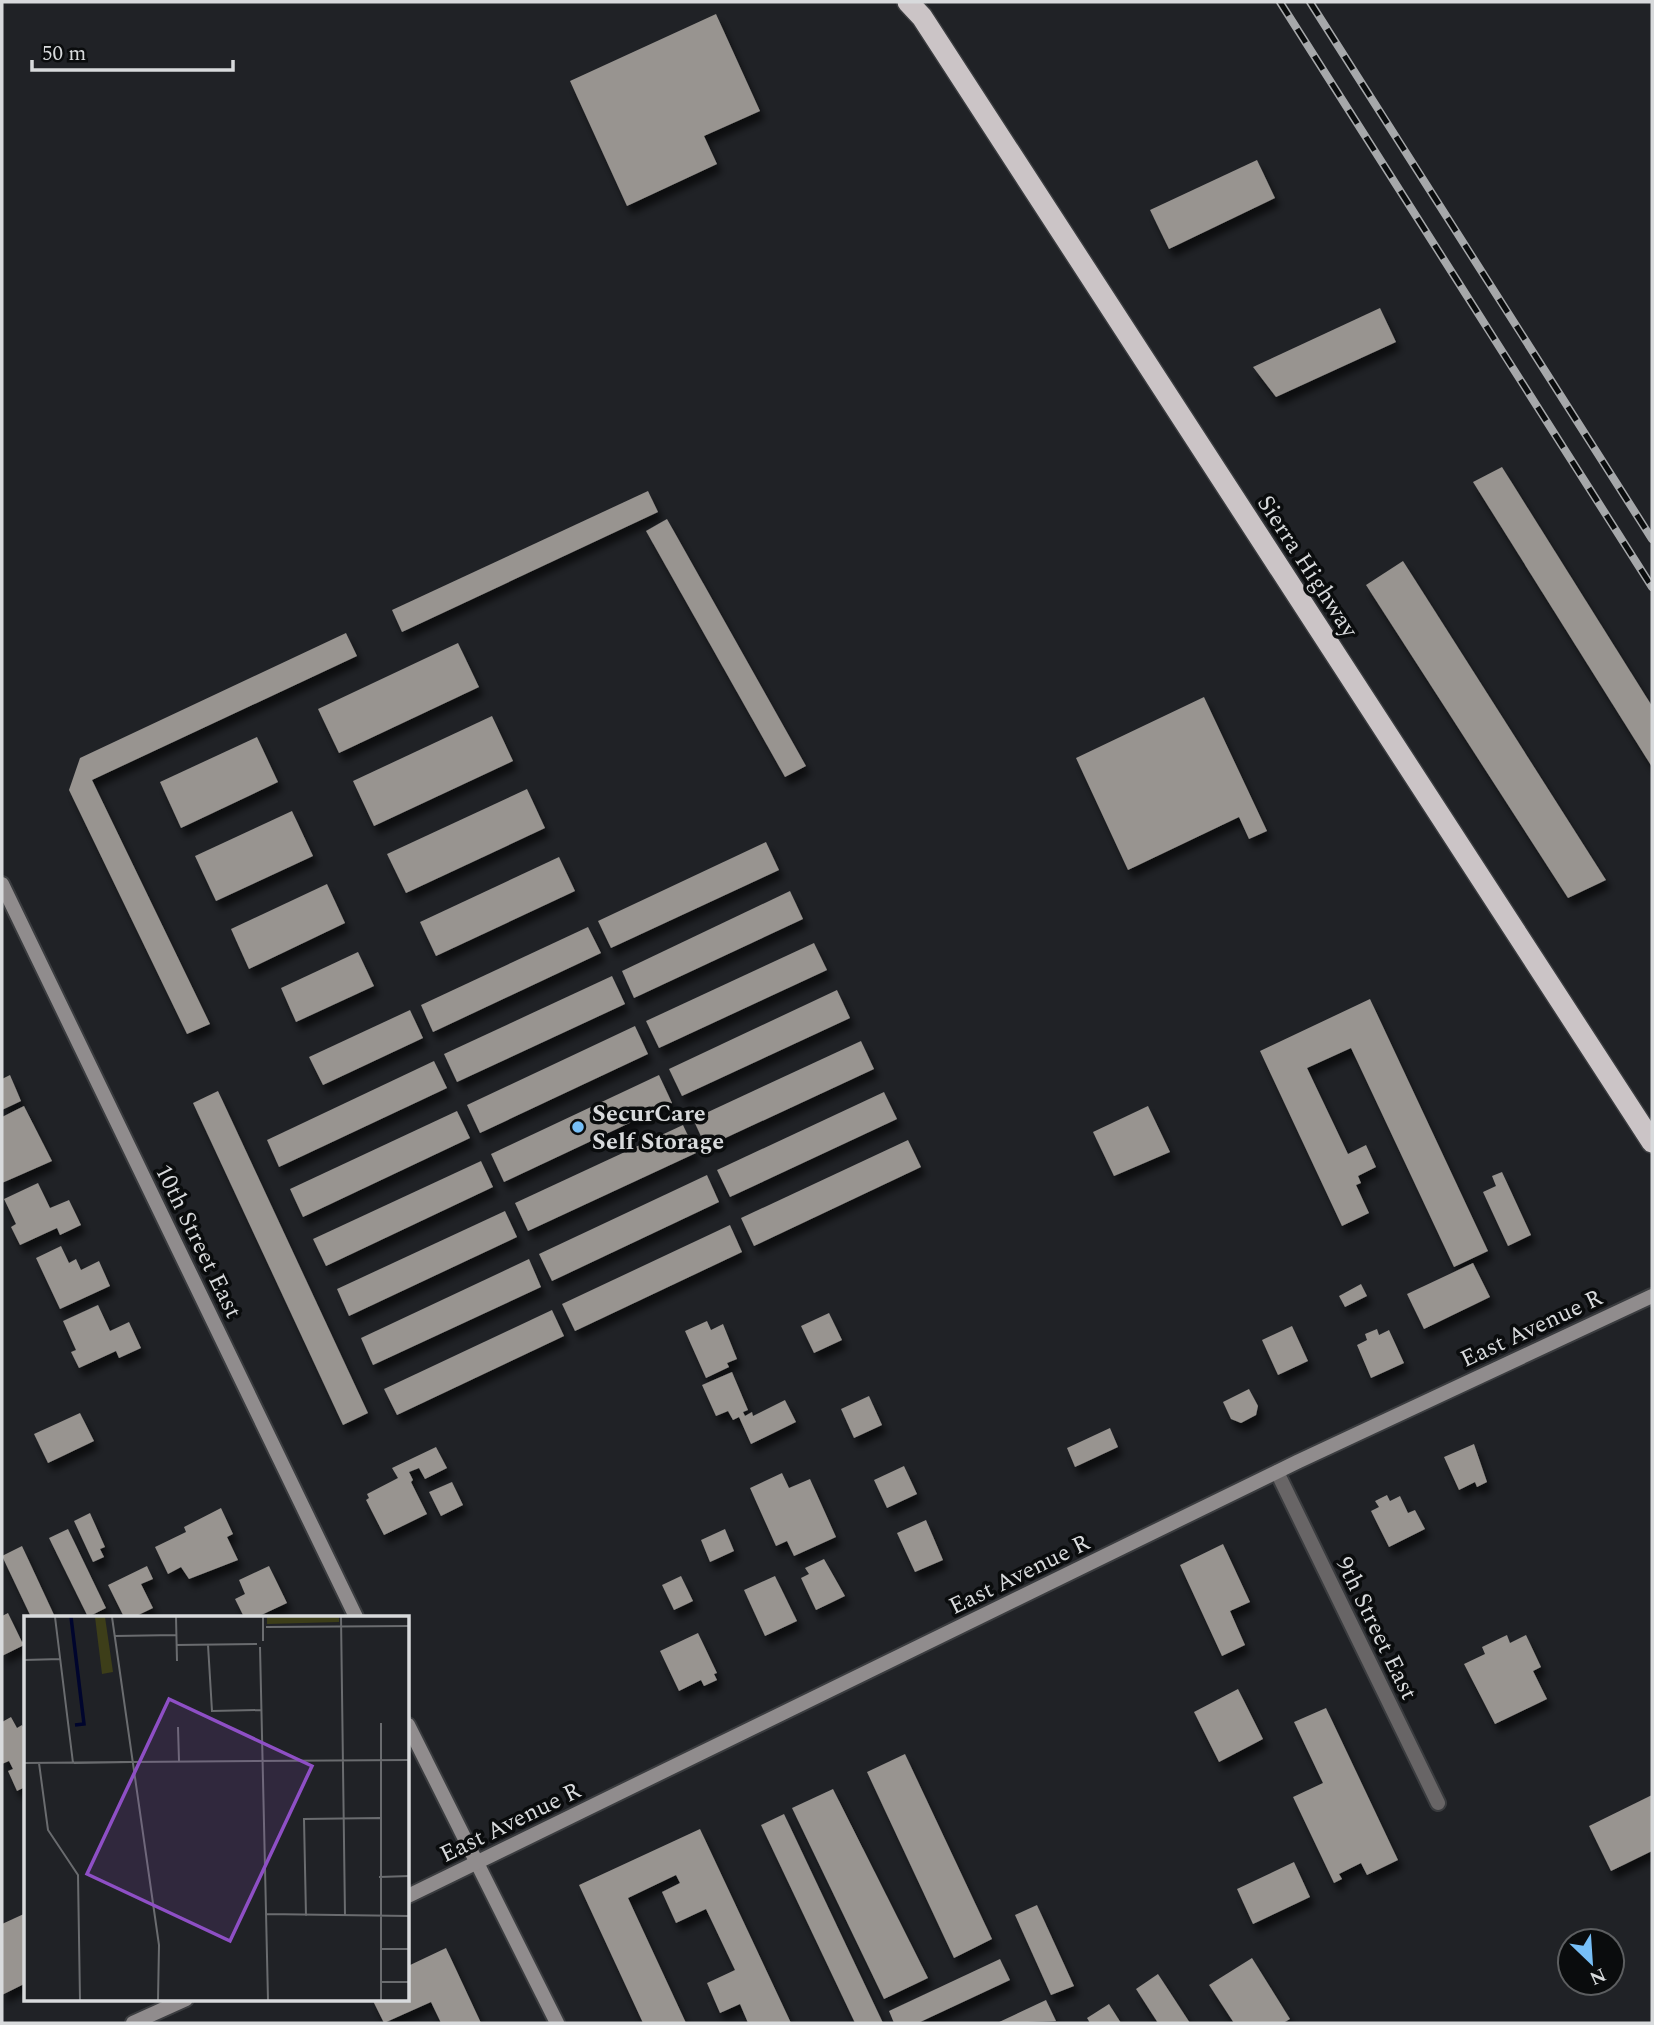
<svg xmlns="http://www.w3.org/2000/svg" width="1654" height="2025" font-family="Spectral,serif">
<style>
.building{fill:#989490;filter:url(#shadow)}
.lines{fill:none;stroke-linecap:round;stroke-linejoin:round}
.street-casing{stroke:#3a3c3f;stroke-width:18}
.secondary-casing{stroke:#3a3c3f;stroke-width:18}
.highway-casing{stroke:#3a3c3f;stroke-width:24}
.street{stroke:#686566;stroke-width:14}
.secondary{stroke:#908c8d;stroke-width:14}
.highway{stroke:#cbc4c6;stroke-width:21}
.rail-casing{stroke:#a6a8aa;stroke-width:8}
.rail{stroke:#0a0c0d;stroke-width:5;stroke-dasharray:16;stroke-linecap:butt}
.poi-dot{fill:#77bff7;stroke:#0a0c0d;stroke-width:2.5}
.labels{text-anchor:middle;stroke-width:7;stroke-linejoin:round;paint-order:stroke}
.street-label{font-size:24px;fill:#d8dadc;stroke:#0a0c0d}
.poi-label{font-size:24px;font-weight:bold;fill:#d8dadc;stroke:#0a0c0d;text-anchor:start}
.inset-river{fill:none;stroke:#00052d;stroke-width:3.5}
.inset-road{fill:none;stroke:#6a6c6f;stroke-width:2}
.view{fill:#8e4fc5;fill-opacity:0.15;stroke:#8e4fc5;stroke-width:3.5}
.inset-edge{fill:none;stroke:#d8dadc;stroke-width:3.5}
</style>
<defs>
<filter id="shadow"><feDropShadow dx="4.5" dy="8" stdDeviation="3.5" flood-color="#0009"/></filter>
</defs>
<rect width="100%" height="100%" fill="#202226"/>
<g class="building">
<path d="M 716,14 L 760,111 L 704,136 L 717,164 L 627,206 L 570,81 Z"/>
<path d="M 1257,160 L 1275,198 L 1169,249 L 1150,210 Z"/>
<path d="M 1380,308 L 1396,342 L 1276,397 L 1253,367 Z"/>
<path d="M 1502,467 L 1652,706 L 1652,767 L 1473,482 Z"/>
<path d="M 648,491 L 658,512 L 402,632 L 392,610 Z"/>
<path d="M 667,519 L 806,766 L 785,777 L 646,531 Z"/>
<path d="M 1403,561 L 1606,880 L 1568,898 L 1366,585 Z"/>
<path d="M 346,633 L 357,656 L 92,780 L 210,1024 L 187,1034 L 69,790 L 80,758 Z"/>
<path d="M 458,643 L 479,687 L 339,753 L 318,709 Z"/>
<path d="M 1204,697 L 1267,831 L 1249,839 L 1239,817 L 1128,870 L 1076,758 Z"/>
<path d="M 492,716 L 513,761 L 374,826 L 353,781 Z"/>
<path d="M 257,737 L 278,782 L 181,828 L 160,782 Z"/>
<path d="M 527,789 L 545,828 L 406,893 L 387,854 Z"/>
<path d="M 292,811 L 313,856 L 216,901 L 195,856 Z"/>
<path d="M 766,842 L 779,870 L 611,948 L 598,921 Z"/>
<path d="M 559,857 L 575,891 L 436,956 L 420,922 Z"/>
<path d="M 327,884 L 345,923 L 249,969 L 231,929 Z"/>
<path d="M 790,891 L 803,919 L 634,998 L 622,971 Z"/>
<path d="M 588,927 L 601,953 L 433,1032 L 421,1005 Z"/>
<path d="M 814,943 L 827,970 L 659,1048 L 646,1021 Z"/>
<path d="M 358,952 L 374,986 L 296,1022 L 281,988 Z"/>
<path d="M 612,976 L 625,1004 L 457,1082 L 444,1054 Z"/>
<path d="M 837,990 L 850,1018 L 682,1096 L 669,1069 Z"/>
<path d="M 1370,999 L 1488,1251 L 1454,1267 L 1351,1048 L 1307,1068 L 1348,1154 L 1366,1145 L 1376,1167 L 1358,1176 L 1361,1183 L 1356,1185 L 1369,1213 L 1342,1226 L 1260,1051 Z"/>
<path d="M 410,1010 L 423,1038 L 323,1085 L 309,1057 Z"/>
<path d="M 635,1026 L 648,1054 L 480,1133 L 467,1105 Z"/>
<path d="M 861,1041 L 874,1069 L 706,1147 L 693,1119 Z"/>
<path d="M 434,1061 L 447,1088 L 279,1167 L 267,1140 Z"/>
<path d="M 10,1075 L 21,1101 L 2,1110 L 2,1079 Z"/>
<path d="M 659,1075 L 672,1103 L 504,1182 L 491,1154 Z"/>
<path d="M 218,1091 L 368,1413 L 343,1425 L 193,1103 Z"/>
<path d="M 884,1092 L 897,1119 L 730,1197 L 717,1170 Z"/>
<path d="M 24,1106 L 52,1161 L 2,1183 L 2,1117 Z"/>
<path d="M 1148,1106 L 1170,1152 L 1114,1176 L 1093,1132 Z"/>
<path d="M 457,1111 L 470,1138 L 303,1217 L 290,1189 Z"/>
<path d="M 683,1125 L 696,1153 L 528,1231 L 515,1203 Z"/>
<path d="M 908,1140 L 921,1167 L 754,1246 L 741,1218 Z"/>
<path d="M 481,1161 L 493,1187 L 326,1266 L 313,1239 Z"/>
<path d="M 1502,1172 L 1531,1235 L 1508,1246 L 1483,1192 L 1496,1186 L 1492,1176 Z"/>
<path d="M 707,1175 L 719,1202 L 552,1281 L 539,1254 Z"/>
<path d="M 38,1183 L 50,1208 L 69,1200 L 81,1225 L 60,1235 L 57,1228 L 20,1245 L 11,1227 L 16,1224 L 4,1199 Z"/>
<path d="M 505,1211 L 517,1237 L 349,1316 L 337,1289 Z"/>
<path d="M 730,1225 L 742,1252 L 575,1331 L 562,1304 Z"/>
<path d="M 61,1246 L 69,1263 L 76,1259 L 81,1270 L 99,1261 L 110,1286 L 60,1309 L 36,1258 Z"/>
<path d="M 529,1259 L 541,1287 L 373,1365 L 361,1338 Z"/>
<path d="M 1473,1263 L 1490,1297 L 1424,1329 L 1407,1294 Z"/>
<path d="M 1361,1284 L 1367,1296 L 1345,1307 L 1339,1296 Z"/>
<path d="M 98,1305 L 110,1331 L 129,1322 L 141,1348 L 119,1358 L 116,1351 L 79,1368 L 71,1352 L 76,1350 L 63,1321 Z"/>
<path d="M 552,1310 L 564,1336 L 397,1415 L 384,1389 Z"/>
<path d="M 829,1313 L 842,1340 L 814,1353 L 801,1326 Z"/>
<path d="M 707,1321 L 711,1330 L 723,1324 L 737,1359 L 727,1363 L 729,1367 L 706,1378 L 685,1331 Z"/>
<path d="M 1292,1326 L 1308,1361 L 1278,1375 L 1262,1340 Z"/>
<path d="M 1377,1329 L 1379,1335 L 1389,1330 L 1404,1363 L 1371,1378 L 1357,1345 L 1367,1340 L 1365,1334 Z"/>
<path d="M 732,1372 L 748,1410 L 743,1412 L 745,1416 L 752,1412 L 753,1416 L 785,1400 L 796,1422 L 751,1444 L 739,1417 L 733,1420 L 728,1411 L 716,1416 L 702,1385 Z"/>
<path d="M 1249,1389 L 1258,1406 L 1256,1415 L 1241,1423 L 1231,1419 L 1223,1402 Z"/>
<path d="M 869,1396 L 882,1425 L 854,1438 L 841,1409 Z"/>
<path d="M 80,1413 L 94,1441 L 48,1463 L 34,1434 Z"/>
<path d="M 1110,1428 L 1118,1447 L 1075,1467 L 1067,1448 Z"/>
<path d="M 1474,1444 L 1487,1482 L 1477,1487 L 1475,1482 L 1459,1490 L 1444,1457 Z"/>
<path d="M 436,1447 L 447,1468 L 425,1479 L 419,1468 L 409,1472 L 413,1480 L 411,1482 L 427,1514 L 384,1535 L 366,1500 L 369,1498 L 367,1494 L 398,1478 L 392,1468 Z"/>
<path d="M 904,1466 L 917,1494 L 887,1508 L 874,1480 Z"/>
<path d="M 782,1473 L 789,1488 L 810,1479 L 836,1537 L 794,1556 L 787,1541 L 776,1546 L 750,1488 Z"/>
<path d="M 452,1482 L 463,1505 L 441,1516 L 429,1492 Z"/>
<path d="M 1387,1495 L 1390,1501 L 1400,1496 L 1408,1513 L 1415,1510 L 1425,1529 L 1389,1547 L 1371,1511 L 1379,1507 L 1375,1501 Z"/>
<path d="M 221,1508 L 233,1534 L 227,1537 L 238,1560 L 189,1579 L 181,1567 L 168,1574 L 155,1547 L 186,1532 L 184,1527 Z"/>
<path d="M 90,1513 L 105,1547 L 100,1549 L 104,1557 L 93,1562 L 74,1521 Z"/>
<path d="M 926,1520 L 943,1560 L 915,1572 L 897,1533 Z"/>
<path d="M 68,1529 L 106,1608 L 88,1617 L 49,1538 Z"/>
<path d="M 725,1529 L 734,1551 L 710,1562 L 701,1540 Z"/>
<path d="M 1223,1544 L 1250,1602 L 1230,1611 L 1245,1645 L 1222,1656 L 1180,1565 Z"/>
<path d="M 22,1546 L 55,1617 L 31,1617 L 2,1556 Z"/>
<path d="M 824,1559 L 845,1596 L 816,1610 L 801,1578 L 809,1574 L 805,1568 Z"/>
<path d="M 147,1566 L 153,1579 L 141,1584 L 153,1608 L 134,1617 L 124,1617 L 108,1585 Z"/>
<path d="M 269,1566 L 287,1603 L 257,1617 L 244,1617 L 235,1599 L 245,1594 L 239,1580 Z"/>
<path d="M 681,1576 L 693,1601 L 674,1610 L 662,1585 Z"/>
<path d="M 775,1576 L 797,1621 L 765,1636 L 744,1590 Z"/>
<path d="M 8,1613 L 22,1642 L 26,1639 L 26,1644 L 2,1656 L 2,1616 Z"/>
<path d="M 698,1633 L 717,1673 L 714,1674 L 717,1680 L 704,1686 L 701,1680 L 679,1691 L 660,1651 Z"/>
<path d="M 1507,1635 L 1510,1643 L 1526,1635 L 1541,1667 L 1533,1671 L 1547,1699 L 1495,1724 L 1464,1664 L 1485,1654 L 1482,1647 Z"/>
<path d="M 1238,1689 L 1263,1739 L 1219,1762 L 1194,1712 Z"/>
<path d="M 1326,1708 L 1398,1860 L 1367,1875 L 1361,1863 L 1339,1874 L 1342,1879 L 1334,1883 L 1293,1797 L 1323,1783 L 1294,1722 Z"/>
<path d="M 11,1717 L 17,1728 L 22,1725 L 26,1733 L 26,1795 L 23,1788 L 17,1791 L 8,1771 L 13,1769 L 9,1761 L 2,1764 L 2,1722 Z"/>
<path d="M 905,1754 L 992,1939 L 954,1958 L 867,1772 Z"/>
<path d="M 833,1789 L 928,1978 L 884,1999 L 792,1808 Z"/>
<path d="M 1652,1795 L 1652,1851 L 1611,1871 L 1589,1826 Z"/>
<path d="M 784,1814 L 883,2023 L 855,2023 L 761,1825 Z"/>
<path d="M 700,1829 L 791,2023 L 748,2023 L 740,2004 L 720,2013 L 707,1983 L 735,1970 L 706,1909 L 676,1923 L 662,1892 L 680,1883 L 676,1875 L 628,1898 L 686,2023 L 643,2023 L 579,1885 Z"/>
<path d="M 1294,1862 L 1310,1897 L 1253,1924 L 1237,1889 Z"/>
<path d="M 1037,1905 L 1074,1986 L 1051,1995 L 1015,1915 Z"/>
<path d="M 26,1913 L 26,1983 L 2,1995 L 2,1924 Z"/>
<path d="M 446,1948 L 481,2023 L 441,2023 L 431,2002 L 384,2023 L 372,1999 L 408,1999 L 408,1966 Z"/>
<path d="M 1252,1958 L 1290,2019 L 1283,2023 L 1234,2023 L 1209,1985 Z"/>
<path d="M 1000,1959 L 1010,1980 L 918,2023 L 894,2023 L 889,2011 Z"/>
<path d="M 1158,1974 L 1190,2023 L 1158,2023 L 1136,1989 Z"/>
<path d="M 1046,2000 L 1056,2021 L 997,2023 Z"/>
<path d="M 1109,2004 L 1121,2023 L 1090,2023 L 1087,2018 Z"/>
</g>
<g class="lines">
<g class="street-casing">
<path id="street" d="M 1277,1472 L 1438,1803"/>
</g>
<g class="secondary-casing">
<g id="secondary">
<path d="M 2,884 L 356,1617"/>
<path d="M 408,1725 L 557,2023"/>
<path d="M 408,1896 L 1297,1462 L 1652,1296"/>
<path d="M 133,2023 L 186,1999"/>
</g>
</g>
<g class="highway-casing">
<path id="highway" d="M 908,2 L 922,17 L 1652,1142"/>
</g>
<use href="#street" class="street"/>
<use href="#secondary" class="secondary"/>
<use href="#highway" class="highway"/>
<g class="rail-casing">
<g id="rail">
<path d="M 1280,2 L 1652,587"/>
<path d="M 1310,2 L 1652,539"/>
</g>
</g>
<use href="#rail" class="rail"/>
</g>
<circle class="poi-dot" cx="578" cy="1127" r="7"/>
<g class="labels">
<g class="street-label">
<text transform="translate(1308 566) rotate(57)" y="8">Sierra Highway</text>
<text transform="translate(199 1241) rotate(64)" y="8">10th Street East</text>
<text transform="translate(1531 1328) rotate(-25)" y="8">East Avenue R</text>
<text transform="translate(1019 1574) rotate(-26)" y="8">East Avenue R</text>
<text transform="translate(1377 1628) rotate(64)" y="8">9th Street East</text>
<text transform="translate(510 1822) rotate(-26)" y="8">East Avenue R</text>
</g>
<g class="poi-label">
<text x="592" y="1121">SecurCare<tspan x="592" dy="28">Self Storage</tspan></text>
</g>
</g>
<g transform="translate(24 1616)">
<rect width="385" height="385" fill="#202226"/>
<path d="M 71,1 L 81,1 L 89,56 L 78,58 ZM 243,1 L 315,1 L 315,6 L 243,8 Z" fill="#3d3e19"/>
<path class="inset-river" d="M 47,1 L 60,108 L 51,109"/>
<path class="inset-road" d="M 31,1 L 49,147M 88,1 L 135,329 L 134,384M 152,1 L 153,45M 239,1 L 239,25M 317,1 L 321,300M 242,11 L 385,10M 91,20 L 152,19M 152,29 L 233,28M 184,29 L 188,95 L 238,94M 236,31 L 244,384M 0,44 L 37,43M 357,107 L 357,384M 154,111 L 155,145M 107,146 L 385,144M 0,147 L 106,146M 15,147 L 24,214 L 54,259 L 56,384M 50,147 L 107,146M 355,261 L 385,260M 242,298 L 385,300M 282,300 L 280,203 L 356,202M 356,333 L 385,333M 357,366 L 385,366"/>
<path class="view" d="M 145,83 L 288,150 L 206,325 L 63,258 Z"/>
<rect width="385" height="385" class="inset-edge"/>
</g>
<rect width="1654" height="2025" fill="none" stroke="#d8dadc" stroke-width="7"/>
<g transform="translate(1591 1962) rotate(155)"><circle r="33" fill="#0a0c0d" stroke="#5c5e60" stroke-width="2"/>
<path d="M0-5L12 26L0 18L-12 26Z" fill="#77bff7"/>
<text y="-10" font-size="19" font-weight="bold" text-anchor="middle" fill="#d8dadc">N</text>
</g>
<path d="M32 60v10h201v-10" fill="none" stroke="#d8dadc" stroke-width="3.5"/>
<text x="42" y="60" font-size="21" fill="#d8dadc" stroke="#0a0c0d" stroke-width="5" paint-order="stroke">50 m</text>
</svg>
